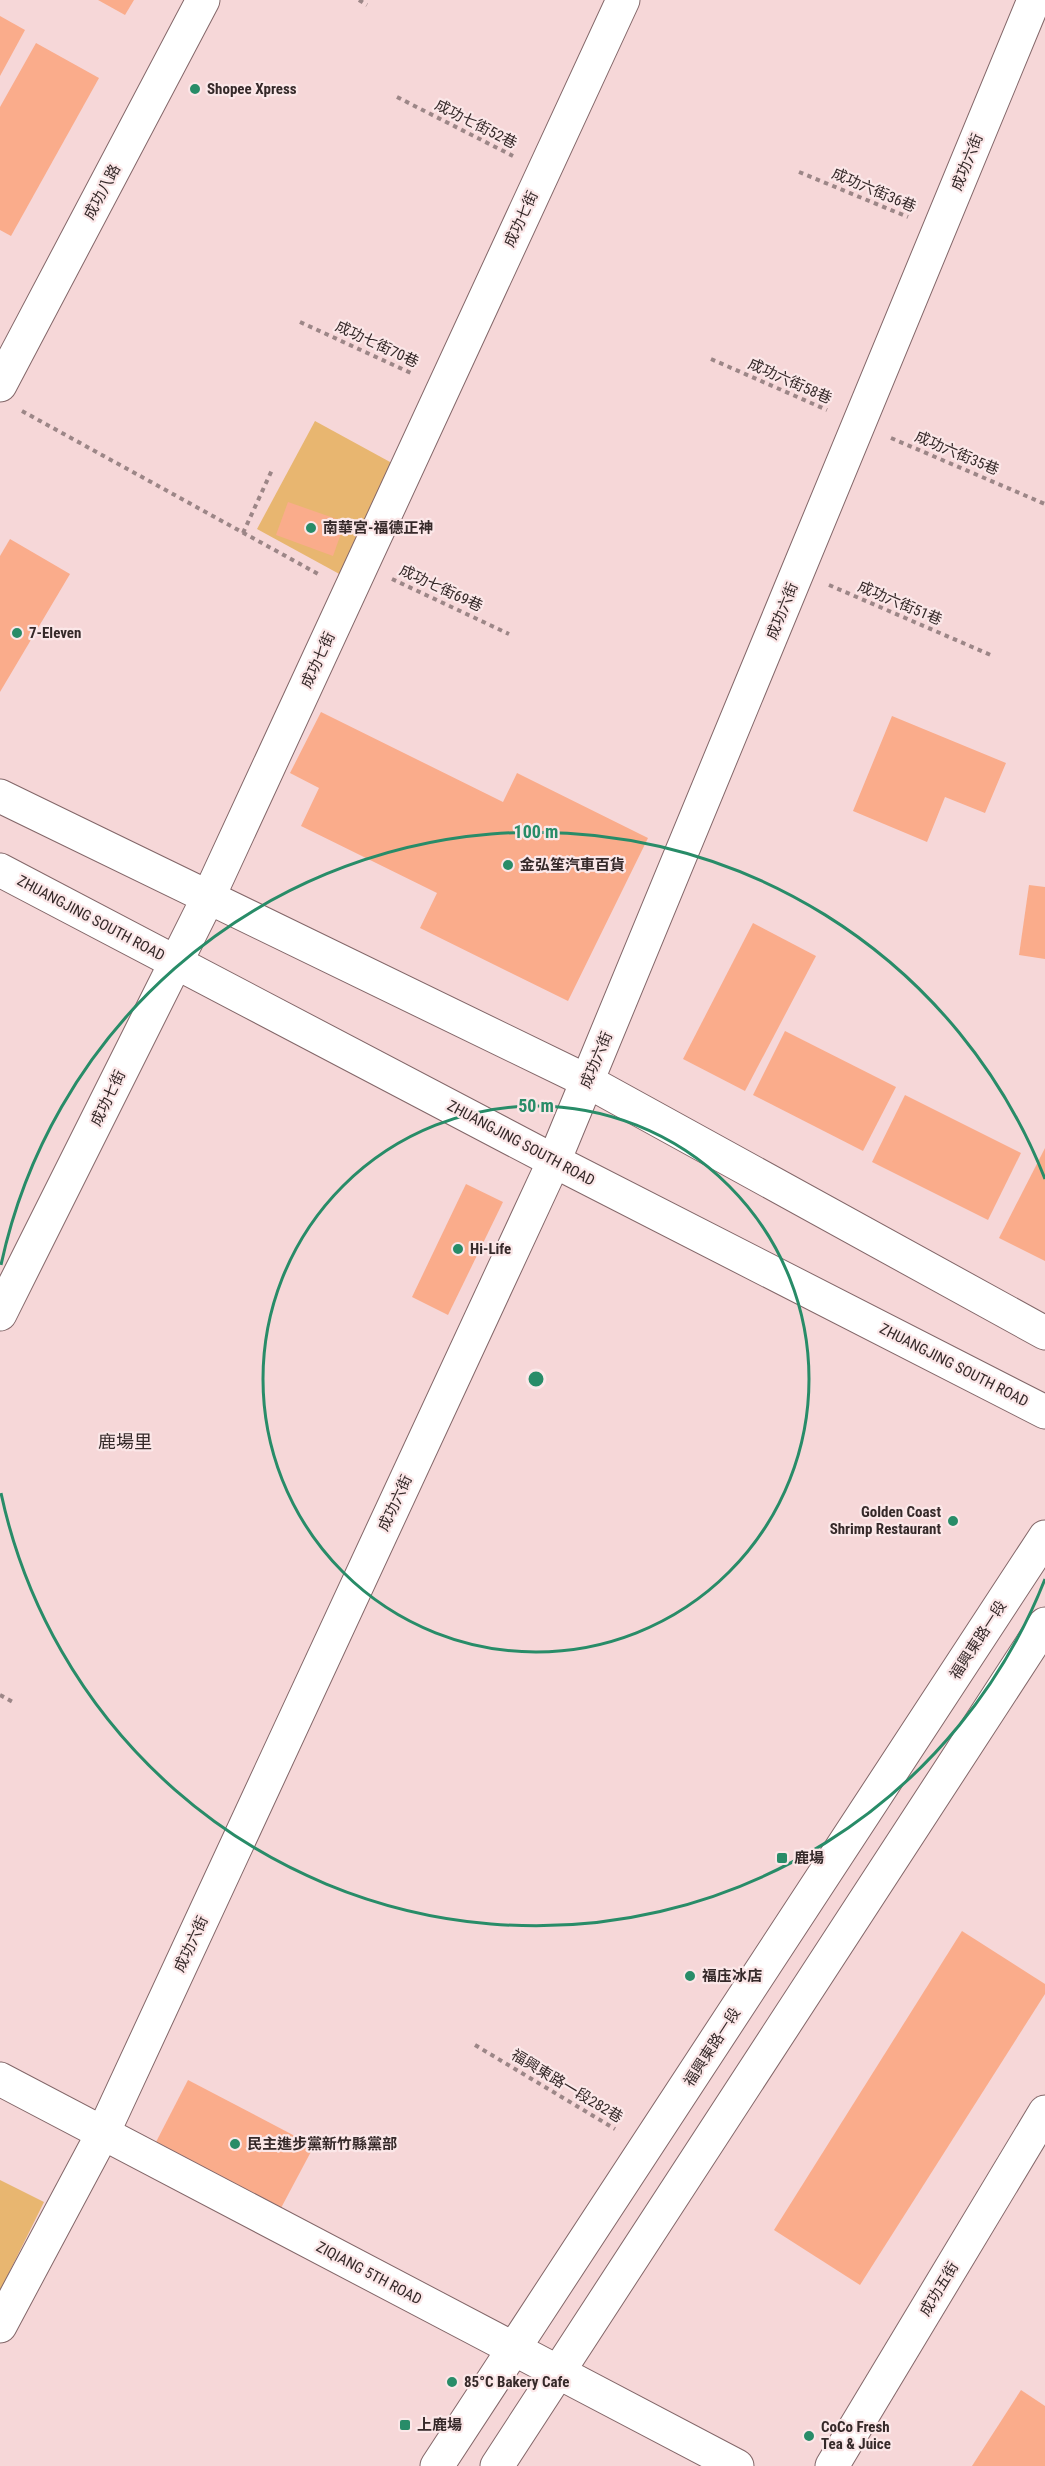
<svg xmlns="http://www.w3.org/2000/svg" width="1045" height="2466" font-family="'Roboto Condensed','Noto Sans TC',sans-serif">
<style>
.green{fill:#e8b670}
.building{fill:#faac8b}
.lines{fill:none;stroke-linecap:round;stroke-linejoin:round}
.minor-casing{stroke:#836769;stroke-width:35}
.path{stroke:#9c8687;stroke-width:4;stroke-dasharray:4.5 4.5;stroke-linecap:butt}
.minor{stroke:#fff;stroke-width:33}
.ring{fill:none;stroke:#288c68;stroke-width:3}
.poi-dot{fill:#288c68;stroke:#fbe7e8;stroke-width:2}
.labels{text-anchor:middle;stroke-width:4.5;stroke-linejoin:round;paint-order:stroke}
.poi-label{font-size:15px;font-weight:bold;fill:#352929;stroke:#fbe7e8;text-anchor:start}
.street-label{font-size:15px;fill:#352929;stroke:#fbe7e8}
.quarter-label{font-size:18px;fill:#352929;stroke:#fbe7e8}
.centre{fill:#288c68;stroke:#fbe7e8;stroke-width:3}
.ring-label{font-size:18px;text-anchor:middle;font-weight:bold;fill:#288c68;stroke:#fbe7e8;stroke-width:4.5;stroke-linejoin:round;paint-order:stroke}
</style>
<rect width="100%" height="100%" fill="#f6d7d8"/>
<g class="green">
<path d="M 315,421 L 401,468 L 343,576 L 257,529 Z"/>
<path d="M 0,2180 L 44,2202 L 0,2291 Z"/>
</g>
<g class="building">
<path d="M 98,0 L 134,0 L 125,15 Z"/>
<path d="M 0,16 L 25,30 L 0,76 Z"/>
<path d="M 36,43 L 99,78 L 11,236 L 0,230 L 0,107 Z"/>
<path d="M 288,502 L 345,522 L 333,556 L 276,535 Z"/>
<path d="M 10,539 L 70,574 L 0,692 L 0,556 Z"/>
<path d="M 321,712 L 503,802 L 517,773 L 648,838 L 568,1001 L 420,928 L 437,893 L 301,826 L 319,788 L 290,773 Z"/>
<path d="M 892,716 L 1006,763 L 985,813 L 945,797 L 927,842 L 853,811 Z"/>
<path d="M 1029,885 L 1045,887 L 1045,959 L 1019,955 Z"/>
<path d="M 753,923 L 816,956 L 745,1091 L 683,1059 Z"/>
<path d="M 785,1031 L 896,1087 L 863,1151 L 753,1095 Z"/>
<path d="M 905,1095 L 1021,1153 L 988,1220 L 872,1162 Z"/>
<path d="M 1045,1148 L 1045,1261 L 999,1238 Z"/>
<path d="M 466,1184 L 503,1202 L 448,1315 L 412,1297 Z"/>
<path d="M 962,1931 L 1045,1984 L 1045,1994 L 860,2285 L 774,2230 Z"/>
<path d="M 188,2080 L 314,2146 L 281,2208 L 156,2142 Z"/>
<path d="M 1021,2390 L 1045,2406 L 1045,2466 L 972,2466 Z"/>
</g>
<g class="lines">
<g class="minor-casing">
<g id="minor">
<path d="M 0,385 L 203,0"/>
<path d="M 0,796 L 587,1081 L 1045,1333"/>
<path d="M 0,870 L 554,1161 L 1045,1412"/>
<path d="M 0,1314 L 208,898 L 623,0"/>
<path d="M 0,2079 L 737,2466"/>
<path d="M 0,2326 L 103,2133 L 554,1161 L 1034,0"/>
<path d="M 437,2466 L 1045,1537"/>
<path d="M 497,2466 L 1045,1624"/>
<path d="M 832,2466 L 1045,2112"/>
</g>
</g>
<g class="path">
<path d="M 359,0 L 367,5"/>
<path d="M 397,97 L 513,156"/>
<path d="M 799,172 L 908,217"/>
<path d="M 300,322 L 413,374"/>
<path d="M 711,359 L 827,410"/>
<path d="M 22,411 L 320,575"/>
<path d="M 891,438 L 1045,504"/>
<path d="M 243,533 L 272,470"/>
<path d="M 392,579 L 509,634"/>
<path d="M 829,585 L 993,656"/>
<path d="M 0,1695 L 13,1702"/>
<path d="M 475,2045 L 615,2129"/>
</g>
<use href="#minor" class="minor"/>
</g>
<g class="ring">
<circle cx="536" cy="1379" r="273"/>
<path d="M1045 1579A547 547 0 0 1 1 1493M1 1265A547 547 0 0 1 1045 1179"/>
</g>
<g class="poi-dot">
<circle cx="195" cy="89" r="6"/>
<circle cx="311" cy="528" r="6"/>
<circle cx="17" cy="633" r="6"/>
<circle cx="508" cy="865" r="6"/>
<circle cx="458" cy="1249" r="6"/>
<circle cx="953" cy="1521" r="6"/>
<rect x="776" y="1852" width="12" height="12" rx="3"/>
<circle cx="690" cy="1976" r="6"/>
<circle cx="235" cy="2144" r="6"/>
<circle cx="452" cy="2382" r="6"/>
<rect x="399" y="2419" width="12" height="12" rx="3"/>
<circle cx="809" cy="2436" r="6"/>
</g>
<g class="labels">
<g class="poi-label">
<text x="207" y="94">Shopee Xpress</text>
<text x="323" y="533">南華宮-福德正神</text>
<text x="29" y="638">7-Eleven</text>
<text x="520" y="870">金弘笙汽車百貨</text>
<text x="470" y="1254">Hi-Life</text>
<text x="941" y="1517" text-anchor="end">Golden Coast<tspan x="941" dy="17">Shrimp Restaurant</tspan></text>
<text x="794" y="1863">鹿場</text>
<text x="702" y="1981">福庒冰店</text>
<text x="247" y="2149">民主進步黨新竹縣黨部</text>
<text x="464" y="2387">85°C Bakery Cafe</text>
<text x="417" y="2430">上鹿場</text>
<text x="821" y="2432">CoCo Fresh<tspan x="821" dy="17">Tea &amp; Juice</tspan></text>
</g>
<g class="street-label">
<text transform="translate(476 124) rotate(27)" y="5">成功七街52巷</text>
<text transform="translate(967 162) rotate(-68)" y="5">成功六街</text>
<text transform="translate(874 190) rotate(23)" y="5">成功六街36巷</text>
<text transform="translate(102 192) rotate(-62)" y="5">成功八路</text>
<text transform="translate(521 219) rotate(-65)" y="5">成功七街</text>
<text transform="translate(377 344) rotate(25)" y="5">成功七街70巷</text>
<text transform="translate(790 381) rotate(24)" y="5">成功六街58巷</text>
<text transform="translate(957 453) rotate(23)" y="5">成功六街35巷</text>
<text transform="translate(441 588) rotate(25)" y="5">成功七街69巷</text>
<text transform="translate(900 603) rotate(23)" y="5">成功六街51巷</text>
<text transform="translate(782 611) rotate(-68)" y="5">成功六街</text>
<text transform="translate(318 660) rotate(-65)" y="5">成功七街</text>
<text transform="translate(91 918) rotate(28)" y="5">ZHUANGJING SOUTH ROAD</text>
<text transform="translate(596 1060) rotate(-67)" y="5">成功六街</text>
<text transform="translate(108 1098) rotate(-64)" y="5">成功七街</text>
<text transform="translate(521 1143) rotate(28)" y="5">ZHUANGJING SOUTH ROAD</text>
<text transform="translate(954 1365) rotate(27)" y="5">ZHUANGJING SOUTH ROAD</text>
<text transform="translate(395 1503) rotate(-65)" y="5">成功六街</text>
<text transform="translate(978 1640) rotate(-57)" y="5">福興東路一段</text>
<text transform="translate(191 1944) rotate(-65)" y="5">成功六街</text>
<text transform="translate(712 2047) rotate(-57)" y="5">福興東路一段</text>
<text transform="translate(567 2086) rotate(31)" y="5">福興東路一段282巷</text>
<text transform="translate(369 2273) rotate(28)" y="5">ZIQIANG 5TH ROAD</text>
<text transform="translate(939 2289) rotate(-59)" y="5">成功五街</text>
</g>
<g class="quarter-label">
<text x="125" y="1448">鹿場里</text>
</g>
</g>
<circle cx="536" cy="1379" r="9" class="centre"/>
<g class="ring-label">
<text x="536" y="838">100 m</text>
<text x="536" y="1112">50 m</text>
</g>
</svg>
